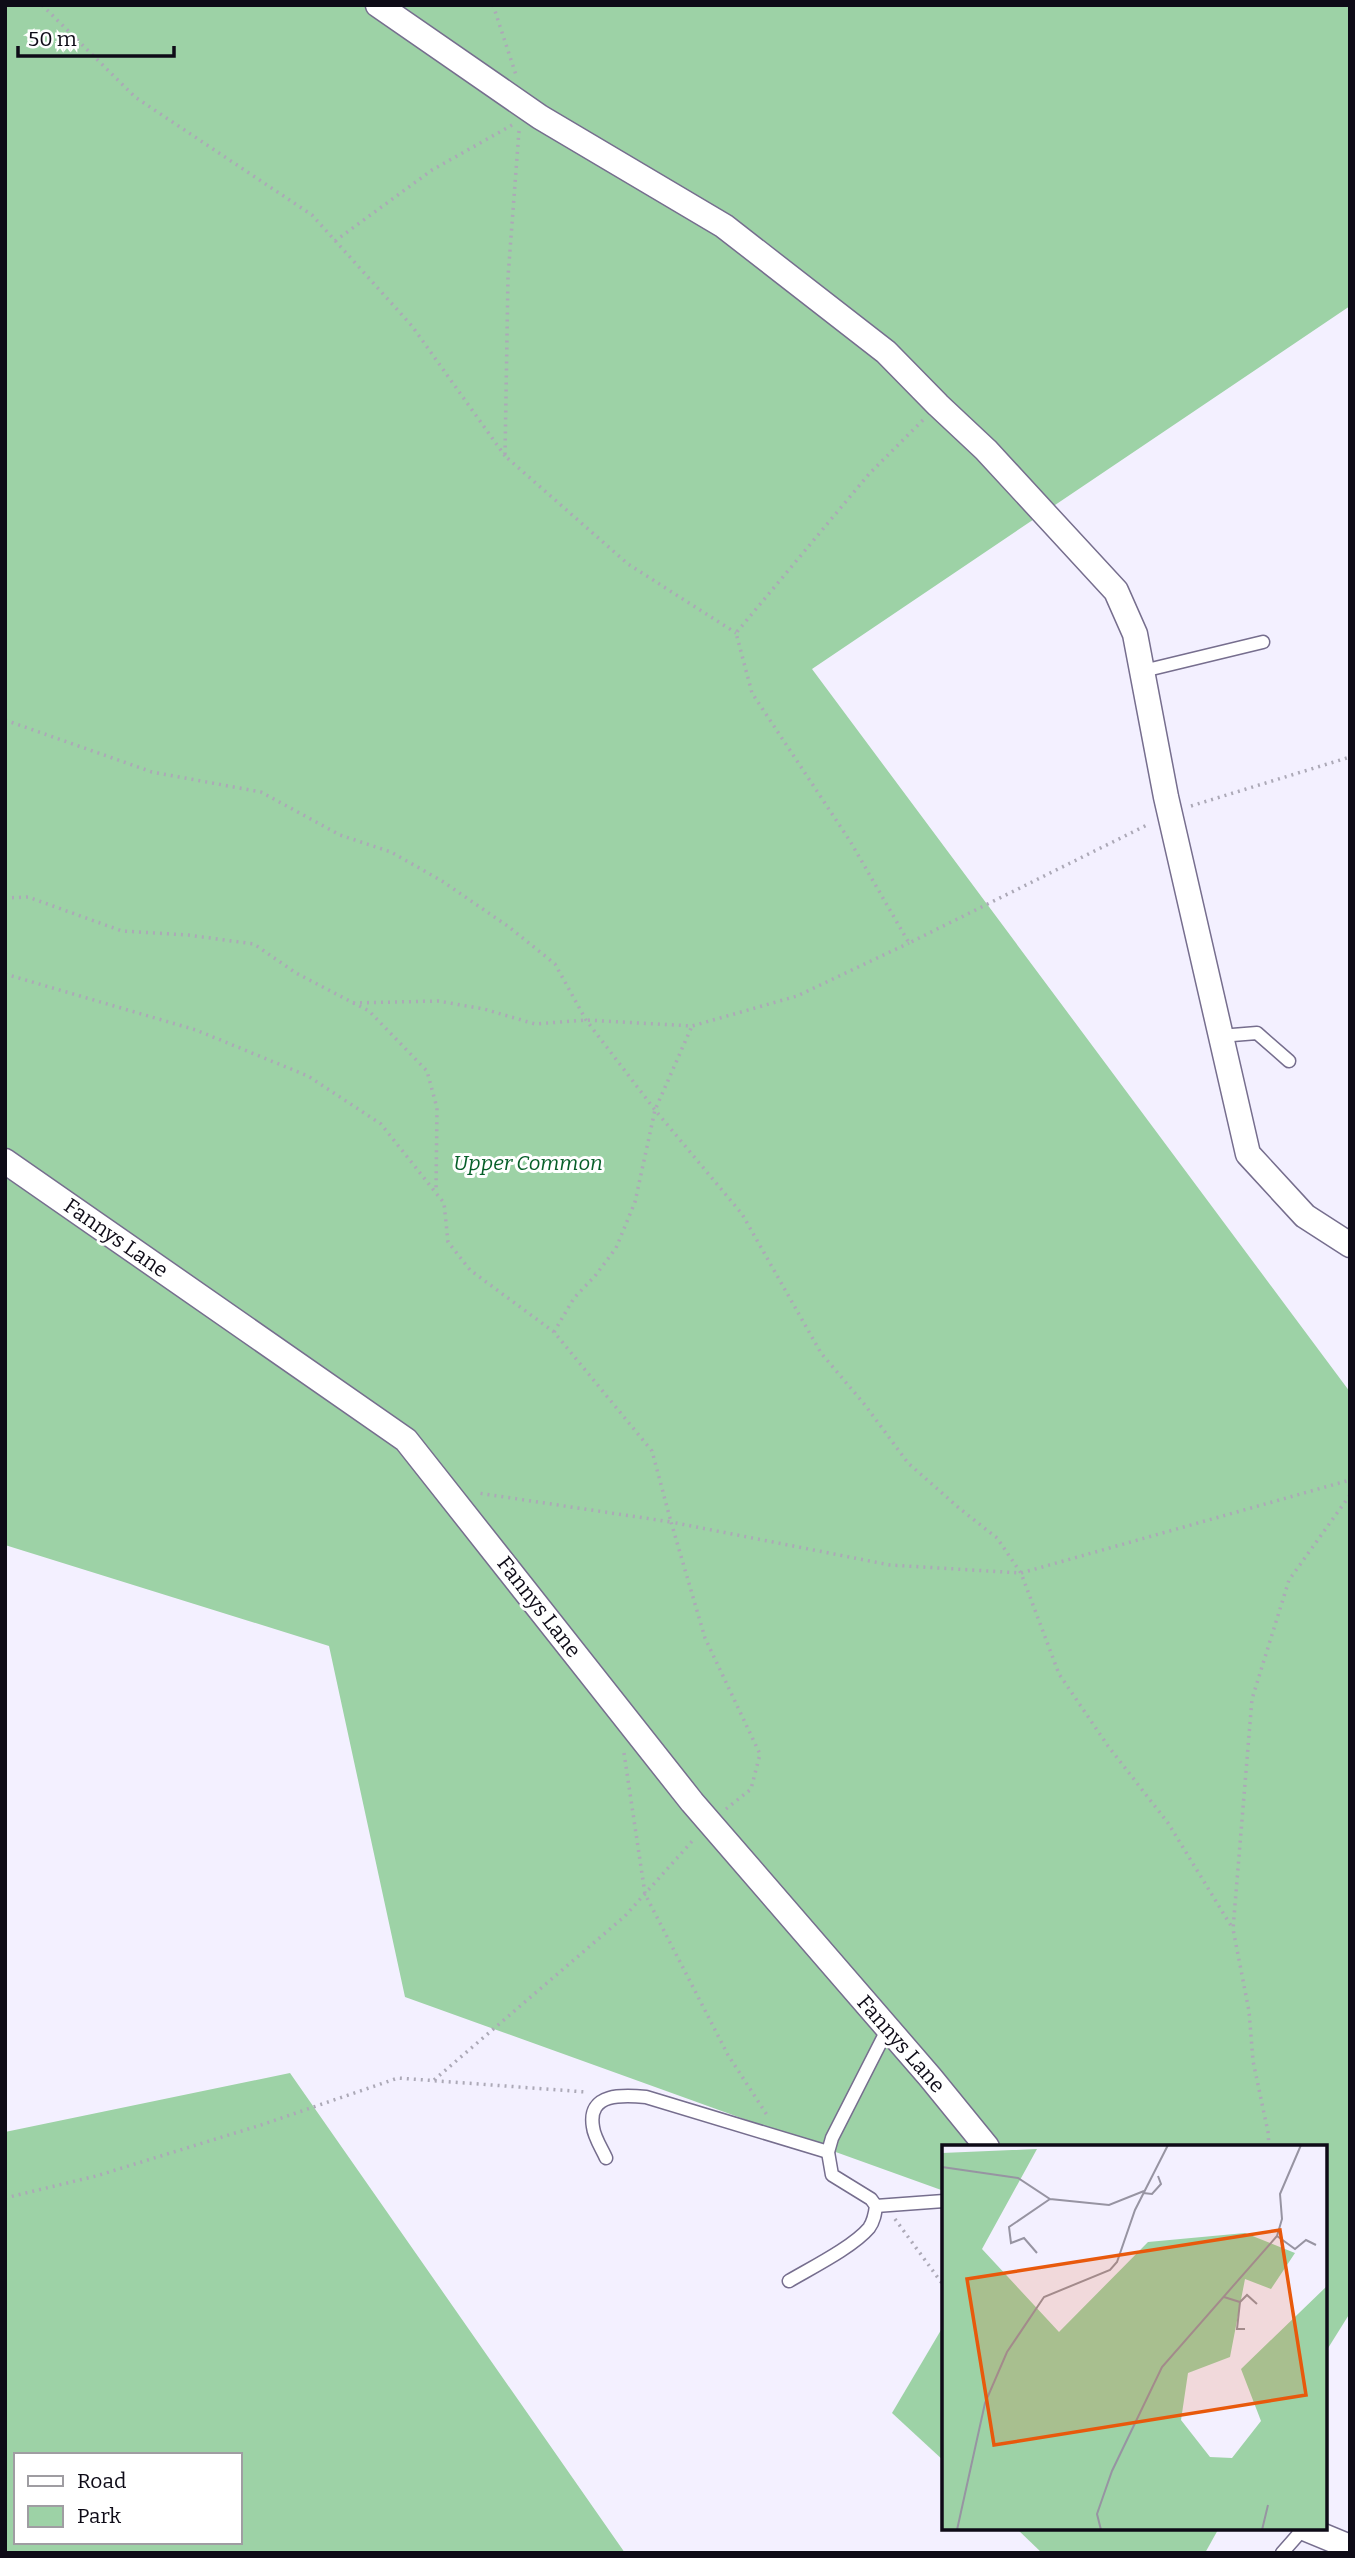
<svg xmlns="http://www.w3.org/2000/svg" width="1355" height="2558" font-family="Bitter,serif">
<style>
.green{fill:#9dd2a6;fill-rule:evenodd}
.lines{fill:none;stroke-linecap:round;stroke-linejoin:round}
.service-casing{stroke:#766e8e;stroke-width:15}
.minor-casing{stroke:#766e8e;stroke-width:27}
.path{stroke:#aca9b7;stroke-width:3.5;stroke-dasharray:2 5;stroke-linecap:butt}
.service{stroke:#fff;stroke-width:12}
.minor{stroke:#fff;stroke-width:24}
.labels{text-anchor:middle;stroke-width:6;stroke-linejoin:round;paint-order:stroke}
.park-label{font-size:21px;font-style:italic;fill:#075f29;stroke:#fff}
.street-label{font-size:21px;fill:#0e0b17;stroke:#fff}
.inset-road{fill:none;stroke:#9794a2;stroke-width:2}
.view{fill:#e8590c;fill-opacity:0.15;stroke:#e8590c;stroke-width:3.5}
.inset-edge{fill:none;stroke:#0e0b17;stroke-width:3.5}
</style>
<rect width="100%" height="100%" fill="#f3f0ff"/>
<g class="green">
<path d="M 5,5 L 1350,5 L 1350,306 L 812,669 L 1350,1392 L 1350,2313 L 1325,2353 L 1325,2147 L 944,2147 L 944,2191 L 405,1997 L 329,1646 L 5,1545 Z"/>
<path d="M 290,2073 L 625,2553 L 5,2553 L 5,2132 ZM 16,2455 L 240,2455 L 240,2542 L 16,2542 Z"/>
<path d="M 944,2325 L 944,2461 L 892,2413 Z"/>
<path d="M 1016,2528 L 1219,2528 L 1205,2553 L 1042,2553 Z"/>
</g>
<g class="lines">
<g class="service-casing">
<g id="service">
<path d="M 1143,671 L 1263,642"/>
<path d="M 1220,1036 L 1257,1033 L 1289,1061"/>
<path d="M 606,2158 C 602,2149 594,2137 593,2127 C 587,2092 624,2095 646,2097 L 828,2152"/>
<path d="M 876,2206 L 944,2201"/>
<path d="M 789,2281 C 811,2268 853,2247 869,2228 C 874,2221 875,2214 876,2206 L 871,2199 L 832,2175 L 828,2152 L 832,2138 L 888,2028"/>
<path d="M 1282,2553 L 1304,2528"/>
</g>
</g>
<g class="minor-casing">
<g id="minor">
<path d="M 378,5 L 540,117 L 724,226 L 886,352 L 938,405 L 986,450 L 1116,591 L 1135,634 L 1166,797 L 1248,1154 L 1305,1216 L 1350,1245"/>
<path d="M 5,1161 L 406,1440 L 692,1802 L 930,2077 L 987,2147"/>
<path d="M 1304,2528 L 1350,2547"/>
</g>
</g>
<g class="path">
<path d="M 42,5 L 135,97 L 312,215 L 412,326 L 505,456"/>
<path d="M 493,5 L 516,75"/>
<path d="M 519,131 L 508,277 L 505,456 L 628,564 L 736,633"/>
<path d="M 335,241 L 432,170 L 514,124"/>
<path d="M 923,420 L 869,474 L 736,633 L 752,693 L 850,841 L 909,943 L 1149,824"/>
<path d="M 5,720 L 152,772 L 261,792 L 340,835 L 391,852 L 442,881 L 509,927 L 555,964 L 586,1020 L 655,1110 L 742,1214 L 821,1353 L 865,1405 L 908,1463 L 959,1508 L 997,1538 L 1021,1573 L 1059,1674 L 1108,1746 L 1168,1823 L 1233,1929"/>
<path d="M 1191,806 L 1350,757"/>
<path d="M 5,898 L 28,897 L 122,931 L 188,935 L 254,944 L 296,973 L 369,1011 L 427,1071 L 437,1108 L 436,1191"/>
<path d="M 5,974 L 196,1030 L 308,1076 L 381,1124 L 444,1203 L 448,1242 L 470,1270 L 554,1332 L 652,1451 L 671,1522 L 478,1493"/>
<path d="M 353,1003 L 438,1001 L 484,1009 L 535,1024 L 586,1020 L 692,1026 L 797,996 L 909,943"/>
<path d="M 554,1332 L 574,1298 L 595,1276 L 616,1248 L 635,1202 L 655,1110 L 692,1026"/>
<path d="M 624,1753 L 645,1894 L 728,2055 L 769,2118"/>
<path d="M 726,1809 L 751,1789 L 760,1754 L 705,1638 L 671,1522 L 890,1565 L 1021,1573 L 1350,1480"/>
<path d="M 434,2080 L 625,1916 L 695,1838"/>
<path d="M 1269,2147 L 1268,2132 L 1253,2061 L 1249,2011 L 1233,1929 L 1252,1699 L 1289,1580 L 1350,1495"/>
<path d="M 5,2198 L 96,2176 L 261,2125 L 398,2078 L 586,2092"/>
<path d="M 895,2219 L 944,2286"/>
</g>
<use href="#service" class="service"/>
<use href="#minor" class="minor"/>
</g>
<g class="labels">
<g class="park-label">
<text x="528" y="1170">Upper Common</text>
</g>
<g class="street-label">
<text transform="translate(116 1238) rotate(35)" y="7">Fannys Lane</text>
<text transform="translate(539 1607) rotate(52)" y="7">Fannys Lane</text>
<text transform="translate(901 2044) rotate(49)" y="7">Fannys Lane</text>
</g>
</g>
<g transform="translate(942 2145)">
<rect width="385" height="385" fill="#f3f0ff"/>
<path d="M 95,4 L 40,104 L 117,187 L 206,97 L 303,88 L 353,108 L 329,144 L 303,134 L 288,212 L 246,228 L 239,275 L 268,312 L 290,313 L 319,276 L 299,224 L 385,141 L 385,385 L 0,385 L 0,8 Z" fill="#9dd2a6"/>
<path class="inset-road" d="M 0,22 L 76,33 L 108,54 L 167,60 L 202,46M 201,48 L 210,49 L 219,39 L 216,31M 335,91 L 353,104 L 364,95 L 374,100M 95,108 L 82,93 L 69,98 L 67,82 L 108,54M 282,152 L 298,157 L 305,150 L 315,159M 298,157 L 295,184 L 303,184M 15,385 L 43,258 L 65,207 L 102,152 L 168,125 L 175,117 L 193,65 L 226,0M 159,385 L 155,369 L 170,326 L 220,222 L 335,91 L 340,74 L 338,49 L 359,0M 320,385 L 326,360"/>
<path class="view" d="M 338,85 L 364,250 L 52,300 L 25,134 Z"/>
<rect width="385" height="385" class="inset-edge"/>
</g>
<rect width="1355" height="2558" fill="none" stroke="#0e0b17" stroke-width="14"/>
<rect x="14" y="2453" width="228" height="91" fill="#ffffff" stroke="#9f9da2" stroke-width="2"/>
<rect x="28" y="2476" width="35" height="10" fill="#ffffff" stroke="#9f9da2" stroke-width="2"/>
<text x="77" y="2488" font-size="21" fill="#0e0b17">Road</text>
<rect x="28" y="2506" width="35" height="21" fill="#9dd2a6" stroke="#9f9da2" stroke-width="2"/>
<text x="77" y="2523" font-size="21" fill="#0e0b17">Park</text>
<path d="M18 46v10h156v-10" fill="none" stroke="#0e0b17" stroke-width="3.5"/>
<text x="28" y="46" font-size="21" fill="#0e0b17" stroke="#ffffff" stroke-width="5" paint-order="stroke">50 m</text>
</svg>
